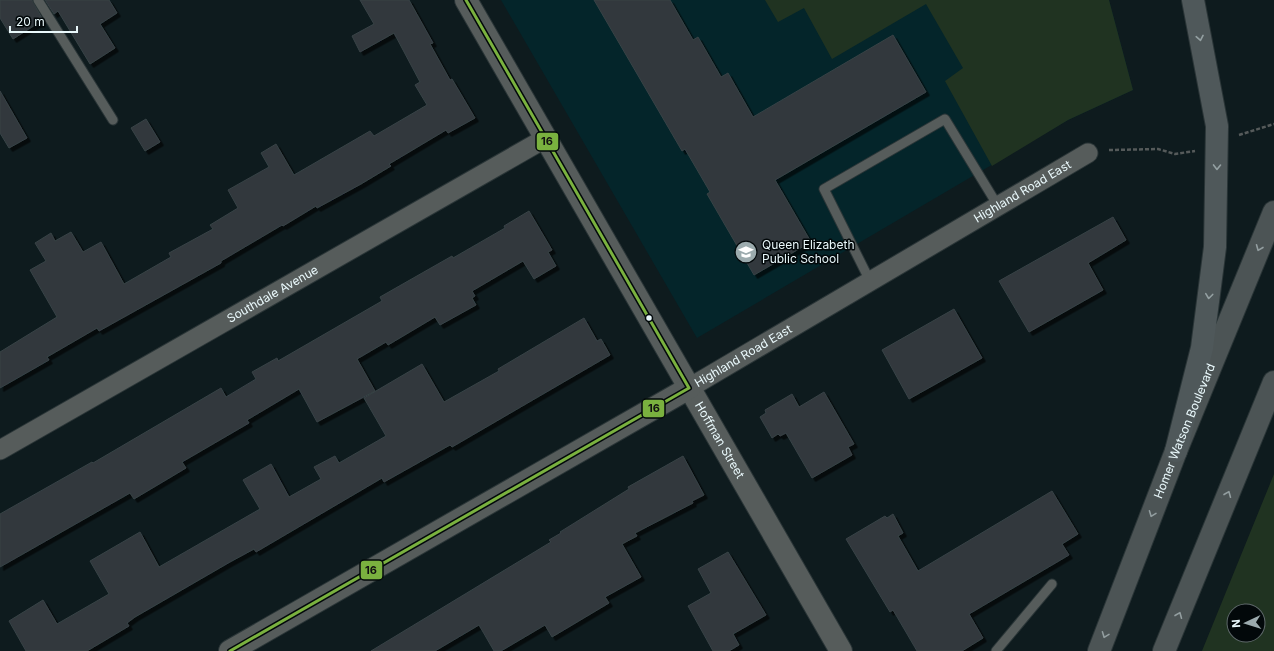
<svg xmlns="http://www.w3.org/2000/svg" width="1274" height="651" font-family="Inter,sans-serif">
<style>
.built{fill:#04252a}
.green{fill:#203321;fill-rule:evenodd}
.building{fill:#30393d;stroke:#384246;filter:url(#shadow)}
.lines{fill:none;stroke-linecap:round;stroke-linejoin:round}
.service-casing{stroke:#2a3537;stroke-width:11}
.minor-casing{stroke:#2a3537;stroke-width:21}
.tertiary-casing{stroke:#2a3537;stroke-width:24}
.secondary-casing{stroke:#2a3537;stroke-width:24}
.motorway-casing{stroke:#2a3537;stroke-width:24}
.path{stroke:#555a5a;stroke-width:2.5;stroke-dasharray:4 2;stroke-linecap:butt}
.service{stroke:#565c5b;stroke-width:9}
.minor{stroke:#565c5b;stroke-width:19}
.tertiary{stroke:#565c5b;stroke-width:22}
.secondary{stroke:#4c5455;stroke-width:22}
.motorway{stroke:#4f585a;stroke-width:22}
.bus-1-casing{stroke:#02080a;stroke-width:6}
.bus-1{stroke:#7ab13f;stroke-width:3}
.oneway{stroke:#94a0a2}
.oneway2{stroke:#939ea0}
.bus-dot{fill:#e9f8fb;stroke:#02080a;stroke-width:1.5}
.labels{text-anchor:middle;stroke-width:3;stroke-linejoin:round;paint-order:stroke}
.street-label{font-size:12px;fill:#e9f8fb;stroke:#02080a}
.poi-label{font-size:12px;fill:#e9f8fb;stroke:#02080a;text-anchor:start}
.line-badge{stroke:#02080a;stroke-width:1.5}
.pale-badge-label{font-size:11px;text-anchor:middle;font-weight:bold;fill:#111}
</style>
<defs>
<filter id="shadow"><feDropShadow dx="3.5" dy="3.5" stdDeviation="0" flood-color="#0009"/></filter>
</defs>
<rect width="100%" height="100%" fill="#0e1b1e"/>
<path class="built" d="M 501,0 L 1109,0 L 1133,90 L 1068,120 L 697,338 Z"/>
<g class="green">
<path d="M 765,0 L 1109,0 L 1133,90 L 1068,120 L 992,166 L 945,81 L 963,68 L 926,4 L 832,59 L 804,8 L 778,22 Z"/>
<path d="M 1274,474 L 1274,651 L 1202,651 ZM 1234,611 L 1258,611 L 1258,635 L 1234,635 Z"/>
</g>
<g class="building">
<path d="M 0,0 L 32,0 L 43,20 L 13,39 L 0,18 Z"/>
<path d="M 45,0 L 109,0 L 117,13 L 100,24 L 115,48 L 90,64 L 58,11 L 54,14 Z"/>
<path d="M 360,0 L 409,0 L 433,43 L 430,44 L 450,80 L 452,79 L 475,118 L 448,133 L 446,130 L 389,164 L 391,166 L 361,184 L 317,208 L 316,206 L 283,226 L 282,225 L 221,261 L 221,263 L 99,331 L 97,328 L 47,357 L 49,360 L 0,388 L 0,352 L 57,317 L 30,270 L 46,261 L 35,243 L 51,233 L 55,241 L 71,232 L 83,252 L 101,242 L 124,284 L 171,257 L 169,253 L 213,229 L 210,225 L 238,208 L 228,190 L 269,167 L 261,153 L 276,144 L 294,175 L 370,131 L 374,136 L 427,105 L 415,85 L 420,82 L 394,33 L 360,52 L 352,36 L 374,24 Z"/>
<path d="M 594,0 L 670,0 L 693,40 L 698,37 L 721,77 L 728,73 L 753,117 L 893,35 L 926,92 L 775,180 L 811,242 L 754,275 L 707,194 L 710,192 L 685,149 L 682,151 Z"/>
<path d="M 0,91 L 27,138 L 9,148 L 0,133 Z"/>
<path d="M 146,119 L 160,142 L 145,151 L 131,128 Z"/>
<path d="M 529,211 L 552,250 L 548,252 L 556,266 L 534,279 L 523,261 L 472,291 L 475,296 L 472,298 L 476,305 L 440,325 L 435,317 L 388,345 L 386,342 L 357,359 L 375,391 L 317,422 L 299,389 L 247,420 L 249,423 L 182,462 L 186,468 L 134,499 L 130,493 L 0,567 L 0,514 L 92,462 L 93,463 L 221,388 L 226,397 L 256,379 L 252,372 L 277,358 L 278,361 L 382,301 L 380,297 L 452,256 L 453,258 L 505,228 L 504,226 Z"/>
<path d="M 1113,217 L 1126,240 L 1088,263 L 1103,290 L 1029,332 L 999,281 Z"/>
<path d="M 954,309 L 982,358 L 909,399 L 882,350 Z"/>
<path d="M 584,318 L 597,341 L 601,339 L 610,355 L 452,447 L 450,445 L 384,482 L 382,478 L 256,552 L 254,549 L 230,562 L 135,617 L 127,623 L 129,626 L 87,651 L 26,651 L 9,621 L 43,600 L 57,624 L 109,594 L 90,561 L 140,532 L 159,567 L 260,509 L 243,480 L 271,464 L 289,497 L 321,479 L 314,467 L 335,456 L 339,463 L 386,436 L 364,398 L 422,364 L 444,402 L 499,371 L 498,369 Z"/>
<path d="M 824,392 L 854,444 L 848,447 L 852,455 L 812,478 L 786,433 L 780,436 L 778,434 L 772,438 L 760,417 L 766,413 L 765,410 L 792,394 L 799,407 Z"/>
<path d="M 683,456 L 704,495 L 692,501 L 693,503 L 635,533 L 637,536 L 622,544 L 641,577 L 605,597 L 609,603 L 552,637 L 545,625 L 501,651 L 494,651 L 479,625 L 435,651 L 371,651 L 551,542 L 549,540 L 561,533 L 560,532 L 629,489 L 628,487 Z"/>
<path d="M 1052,491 L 1078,534 L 1062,544 L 1069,555 L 969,614 L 983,638 L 962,651 L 917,651 L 893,610 L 890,612 L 846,539 L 885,516 L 887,518 L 893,514 L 903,533 L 898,536 L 918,571 Z"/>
<path d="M 728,552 L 766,615 L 733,634 L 739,645 L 729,651 L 713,651 L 688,606 L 711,593 L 698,569 Z"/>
</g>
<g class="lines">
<g class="service-casing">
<g id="service">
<path d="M 38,0 L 113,120"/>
<path d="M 870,281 L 824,189 L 945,119 L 998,206"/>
<path d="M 996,651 L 1052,584"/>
</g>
</g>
<g class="minor-casing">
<g id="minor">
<path id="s1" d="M 689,388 L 1088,153"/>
<path id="s2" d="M 0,450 L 546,138"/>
</g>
</g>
<g class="tertiary-casing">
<g id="tertiary">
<path id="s3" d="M 466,0 L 841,651"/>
<path d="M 230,651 L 689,388"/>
</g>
</g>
<g class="secondary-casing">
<g id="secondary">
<path id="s4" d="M 1099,651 L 1176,451 L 1274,212"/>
<path d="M 1164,651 L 1274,382"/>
</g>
</g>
<g class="motorway-casing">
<path id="motorway" d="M 1176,451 L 1202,348 L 1215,247 L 1217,126 L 1193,0"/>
</g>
<g class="path">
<path d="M 1239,135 L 1274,124"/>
<path d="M 1109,150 L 1158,149 L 1175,154 L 1195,151"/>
</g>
<use href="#service" class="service"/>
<use href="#minor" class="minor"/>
<use href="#tertiary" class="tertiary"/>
<use href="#secondary" class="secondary"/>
<use href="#motorway" class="motorway"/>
<g class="bus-1-casing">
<path id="bus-1" d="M 230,651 L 689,388 L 466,0"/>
</g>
<use href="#bus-1" class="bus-1"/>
</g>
<defs><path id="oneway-chevron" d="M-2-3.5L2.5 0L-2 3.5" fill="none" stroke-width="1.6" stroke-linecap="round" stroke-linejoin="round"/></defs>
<g class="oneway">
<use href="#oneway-chevron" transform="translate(1200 38) rotate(79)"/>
<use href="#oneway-chevron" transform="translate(1217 167) rotate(91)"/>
<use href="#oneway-chevron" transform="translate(1209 296) rotate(97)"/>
</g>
<g class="oneway2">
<use href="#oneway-chevron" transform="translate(1259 248) rotate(112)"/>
<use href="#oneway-chevron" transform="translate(1228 494) rotate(-68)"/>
<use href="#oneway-chevron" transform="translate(1152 514) rotate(111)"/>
<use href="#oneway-chevron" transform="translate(1179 615) rotate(-68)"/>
<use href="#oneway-chevron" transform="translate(1105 635) rotate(111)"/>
</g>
<defs>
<g id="school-disc" transform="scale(1.15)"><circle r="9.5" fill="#9cabae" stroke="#02080a"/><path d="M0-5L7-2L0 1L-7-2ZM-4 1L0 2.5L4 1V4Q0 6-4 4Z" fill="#fff"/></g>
</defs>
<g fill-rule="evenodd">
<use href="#school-disc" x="746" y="252"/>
</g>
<circle class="bus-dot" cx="649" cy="318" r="3.5"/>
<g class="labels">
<g class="street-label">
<text dy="4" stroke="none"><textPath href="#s1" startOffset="387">Highland Road East</textPath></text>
<text dy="4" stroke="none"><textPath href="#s2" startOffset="314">Southdale Avenue</textPath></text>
<text dy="4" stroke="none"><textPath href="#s1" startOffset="63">Highland Road East</textPath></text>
<text dy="4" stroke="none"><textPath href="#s4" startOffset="236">Homer Watson Boulevard</textPath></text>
<text dy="4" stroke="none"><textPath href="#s3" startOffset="508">Hoffman Street</textPath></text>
</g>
<g class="poi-label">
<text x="762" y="249">Queen Elizabeth<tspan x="762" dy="14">Public School</tspan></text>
</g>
</g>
<g class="line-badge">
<rect x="536" y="132" width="23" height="19" rx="4" fill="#7ab13f"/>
<rect x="642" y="399" width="23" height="19" rx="4" fill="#7ab13f"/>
<rect x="360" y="560" width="23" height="20" rx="4" fill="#7ab13f"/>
</g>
<g class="pale-badge-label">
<text x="547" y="145">16</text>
<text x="654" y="412">16</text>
<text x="371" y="574">16</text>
</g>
<g transform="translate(1246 623) rotate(266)"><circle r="19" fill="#02080a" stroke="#5e686a"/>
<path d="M0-3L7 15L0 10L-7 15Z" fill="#9cabae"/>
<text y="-6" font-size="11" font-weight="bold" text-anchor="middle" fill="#e9f8fb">N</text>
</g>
<path d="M10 26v6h67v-6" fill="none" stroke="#e9f8fb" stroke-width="2"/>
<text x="16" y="26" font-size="12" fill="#e9f8fb" stroke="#02080a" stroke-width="3" paint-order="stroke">20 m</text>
</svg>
